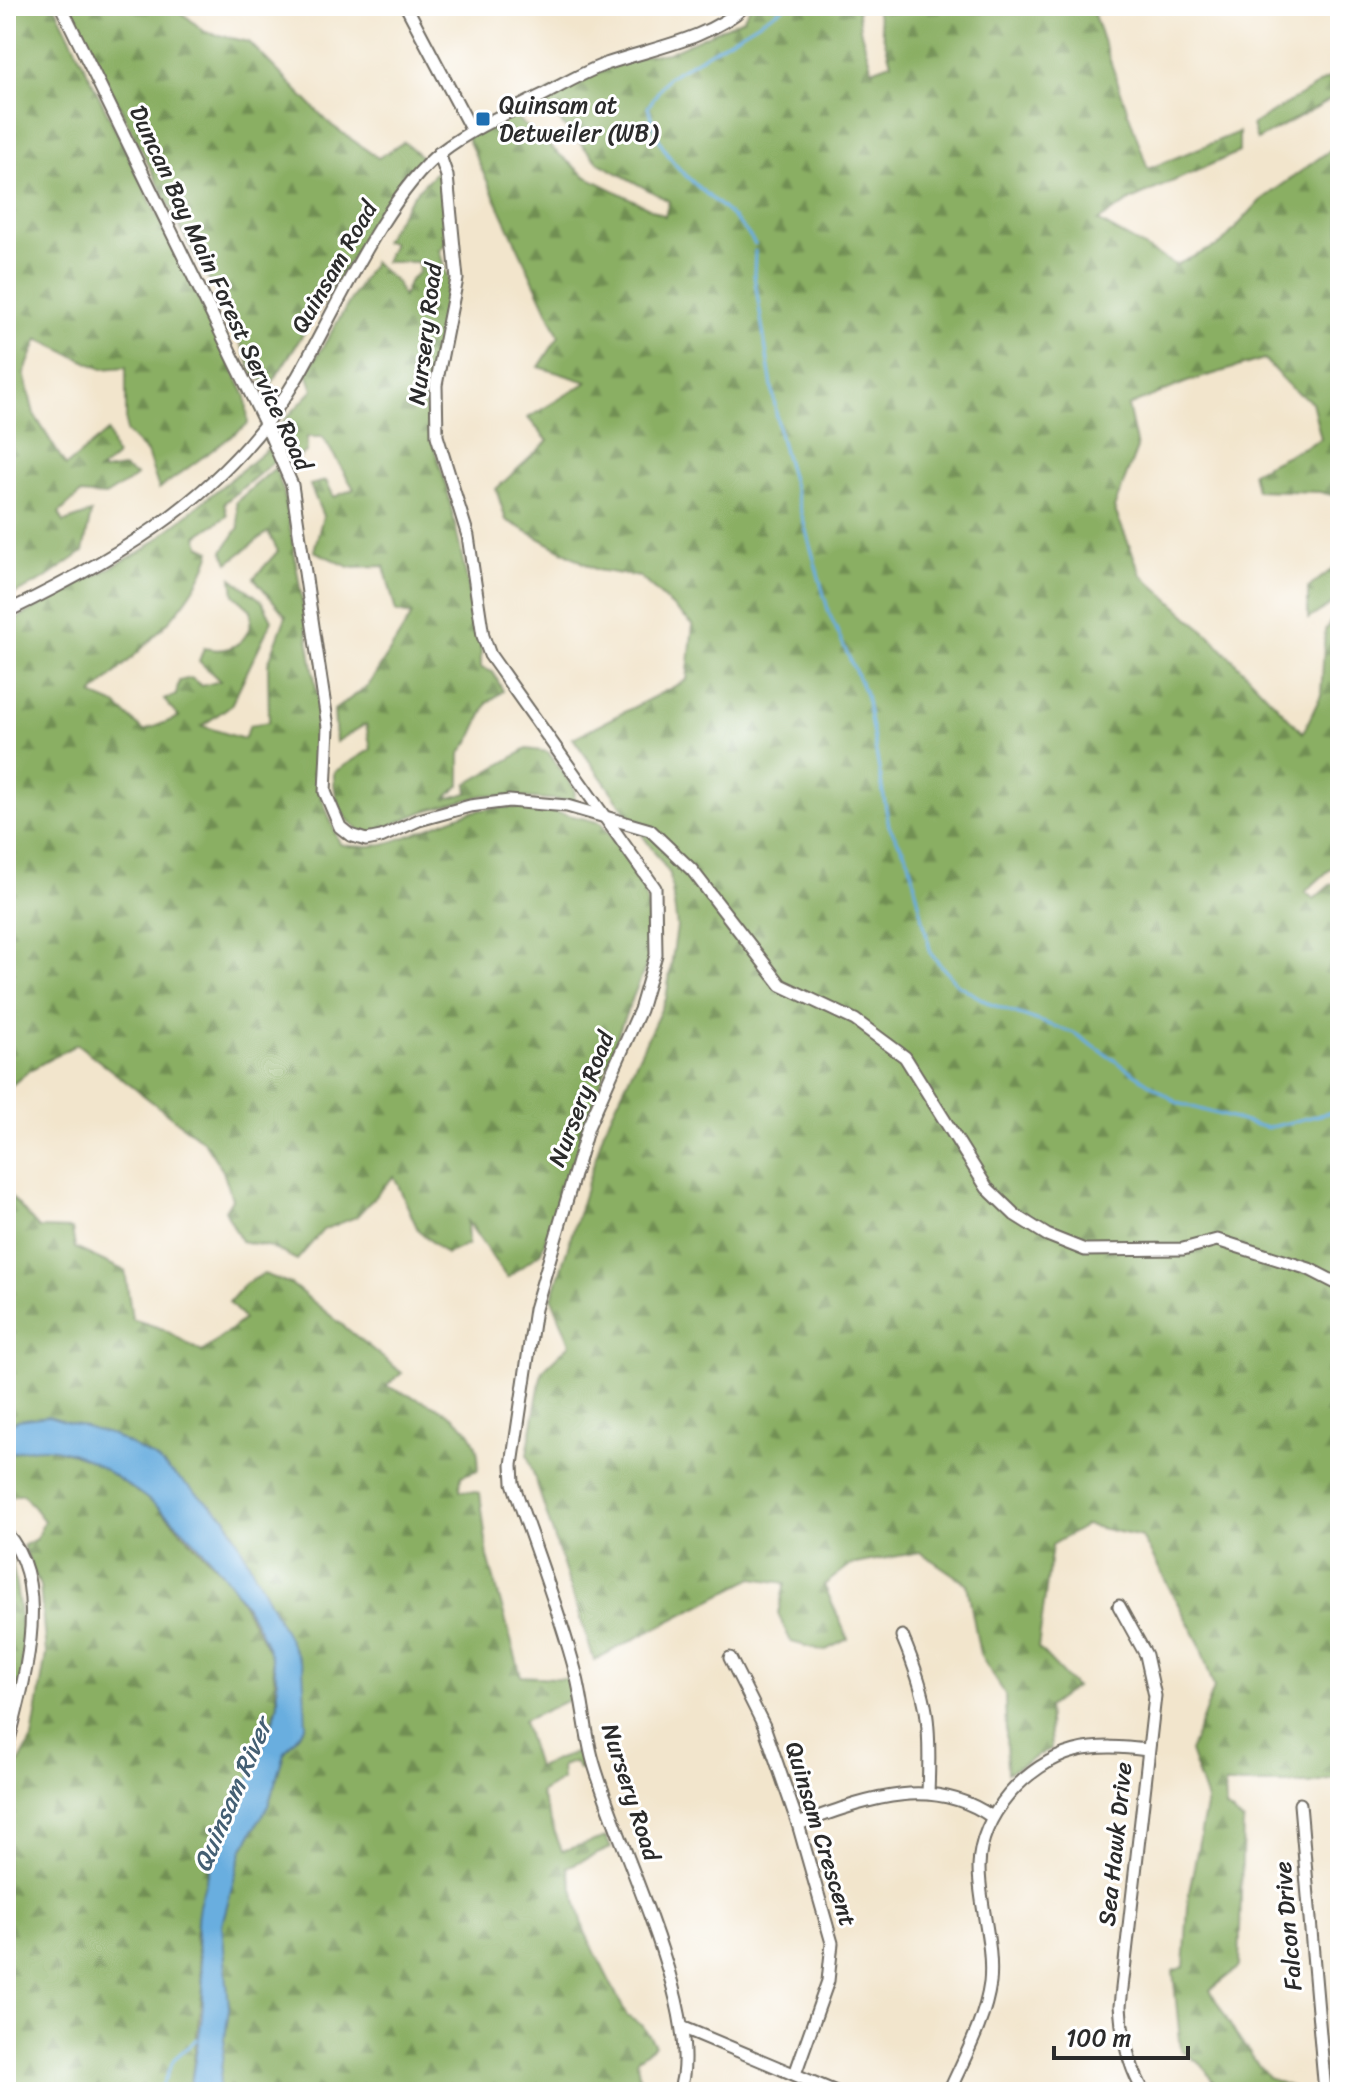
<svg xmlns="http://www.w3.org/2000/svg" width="1346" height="2098" font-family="Sriracha,sans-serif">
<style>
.forest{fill:url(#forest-firs);stroke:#5a6d47;stroke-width:2}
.water{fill:#69aedf;stroke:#4a6c85;stroke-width:2}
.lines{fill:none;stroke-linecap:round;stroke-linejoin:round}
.stream{stroke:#69aedf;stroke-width:3}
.street-casing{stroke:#716c63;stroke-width:15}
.street{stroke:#fff;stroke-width:11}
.poi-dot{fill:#1f6fb2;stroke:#fff;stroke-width:3}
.labels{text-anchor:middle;stroke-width:6;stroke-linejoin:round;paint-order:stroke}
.poi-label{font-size:24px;fill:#2b2b2b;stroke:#fff;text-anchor:start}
.street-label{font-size:24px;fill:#2b2b2b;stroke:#fff}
.water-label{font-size:26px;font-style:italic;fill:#445f73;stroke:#fff}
</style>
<defs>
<pattern id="forest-firs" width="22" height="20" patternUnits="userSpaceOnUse" patternTransform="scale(2)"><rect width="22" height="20" fill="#8aaf63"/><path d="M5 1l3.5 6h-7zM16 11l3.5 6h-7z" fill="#718f52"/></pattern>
</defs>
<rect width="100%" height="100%" fill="#fff"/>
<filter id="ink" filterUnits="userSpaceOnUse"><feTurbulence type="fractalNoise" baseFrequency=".0125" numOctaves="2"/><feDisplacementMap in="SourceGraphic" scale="16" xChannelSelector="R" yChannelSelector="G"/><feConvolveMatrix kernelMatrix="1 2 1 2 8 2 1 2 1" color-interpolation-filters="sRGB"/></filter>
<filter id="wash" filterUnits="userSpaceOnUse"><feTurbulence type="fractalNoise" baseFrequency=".006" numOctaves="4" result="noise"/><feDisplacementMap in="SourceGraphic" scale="32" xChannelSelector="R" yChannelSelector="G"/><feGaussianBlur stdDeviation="1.8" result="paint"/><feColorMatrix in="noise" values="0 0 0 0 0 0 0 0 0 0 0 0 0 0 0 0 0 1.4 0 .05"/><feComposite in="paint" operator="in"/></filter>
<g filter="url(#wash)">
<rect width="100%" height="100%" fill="#f2e5cc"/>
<g class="forest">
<path d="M 6,6 L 55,6 L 246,396 L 248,424 L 159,489 L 147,453 L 126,432 L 126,367 L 102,369 L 38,339 L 24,373 L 34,414 L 66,466 L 108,431 L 116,457 L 98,472 L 123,468 L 137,476 L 105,496 L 80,494 L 59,513 L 64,522 L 91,513 L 83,552 L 43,580 L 6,598 Z"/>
<path d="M 69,6 L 174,6 L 205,32 L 249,42 L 330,124 L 378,158 L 404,142 L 423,158 L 405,174 L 270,386 L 254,375 L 226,308 L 192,251 Z"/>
<path d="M 751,6 L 857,6 L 860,29 L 872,70 L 891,63 L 875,6 L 1091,6 L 1148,169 L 1239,132 L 1239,152 L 1133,199 L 1098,221 L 1176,265 L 1221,244 L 1260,201 L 1340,143 L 1340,497 L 1320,492 L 1256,490 L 1252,472 L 1321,439 L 1312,402 L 1291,388 L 1264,359 L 1187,382 L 1128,406 L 1137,448 L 1114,508 L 1141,574 L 1211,637 L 1303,733 L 1321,695 L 1325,630 L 1340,607 L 1339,861 L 1305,892 L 1314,899 L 1330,885 L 1340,883 L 1340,1778 L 1309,1784 L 1225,1784 L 1226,1808 L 1243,1821 L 1239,1967 L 1210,1990 L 1236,2035 L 1268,2078 L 1304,2092 L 1220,2092 L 1202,2065 L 1181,2050 L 1173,1971 L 1184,1967 L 1189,1892 L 1207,1801 L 1190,1752 L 1214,1688 L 1199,1643 L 1142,1537 L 1086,1525 L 1052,1545 L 1038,1648 L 1075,1687 L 1048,1707 L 1051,1749 L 1007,1773 L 1005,1694 L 980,1655 L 967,1584 L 920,1552 L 850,1565 L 824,1585 L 848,1639 L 824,1651 L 791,1642 L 778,1614 L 785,1583 L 753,1578 L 594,1660 L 527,1454 L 542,1371 L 570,1344 L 552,1298 L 604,1130 L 666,999 L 677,927 L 670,874 L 573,738 L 687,680 L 693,625 L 640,577 L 597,570 L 506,520 L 496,489 L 548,441 L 528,418 L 587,382 L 539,367 L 559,336 L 465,133 L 509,112 L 585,176 L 665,216 L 669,201 L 599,163 L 538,98 L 608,60 L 668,53 L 743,19 Z"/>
<path d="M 1340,71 L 1340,113 L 1333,98 L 1257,140 L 1252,125 Z"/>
<path d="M 439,169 L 450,239 L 439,250 L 450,285 L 428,395 L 433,444 L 447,488 L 481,644 L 481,668 L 493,672 L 503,691 L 487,703 L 471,739 L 460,754 L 460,785 L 445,799 L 468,793 L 467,784 L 527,749 L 548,752 L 575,789 L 574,801 L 484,795 L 422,812 L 368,835 C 342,822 333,801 334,772 L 371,749 L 366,724 L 336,742 L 334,710 L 368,686 L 412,615 L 396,612 L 384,566 L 349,567 L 314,551 L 323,516 L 310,485 L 326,481 L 334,497 L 354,489 L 323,437 L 307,437 L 307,451 L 291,464 L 276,429 L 313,390 L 307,373 L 373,262 L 397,283 L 403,297 L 410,280 L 419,272 L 418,262 L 385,262 L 393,243 L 383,241 L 414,194 Z"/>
<path d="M 270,447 L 275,461 L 224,503 L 227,516 L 197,536 L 200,546 L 211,551 C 195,609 134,654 92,695 L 116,705 L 144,731 L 179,717 L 164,700 L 176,695 L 179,681 L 191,678 L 202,686 L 220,681 L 199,661 L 204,648 C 232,655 253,640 251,610 L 234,595 L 232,578 L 262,601 L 272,620 L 231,705 L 202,726 L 244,739 L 250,725 L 269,722 L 268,664 L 286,616 L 254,578 L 278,551 L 268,532 L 228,563 L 223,551 L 239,527 L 236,502 L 275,468 L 284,493 L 295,557 L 323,730 L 319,791 L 340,844 C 385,856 428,824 471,812 C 512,801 561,812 601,823 L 641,882 L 648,904 L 649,959 L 622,1023 L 541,1252 L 507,1278 L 467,1221 L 468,1244 L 446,1254 L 418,1230 L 394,1176 L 356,1217 L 323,1230 L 297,1260 L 271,1247 L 241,1241 L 225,1210 L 232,1199 L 223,1171 L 204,1142 L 77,1044 L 30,1070 L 6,1090 L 6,624 L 145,549 Z"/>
<path d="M 1340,563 L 1340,599 L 1308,619 L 1308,588 Z"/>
<path d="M 6,1191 L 39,1228 L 72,1229 L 75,1248 L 125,1271 L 132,1319 L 163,1329 L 202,1352 L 244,1319 L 229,1302 L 246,1283 L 264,1274 L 291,1284 L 402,1373 L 386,1386 C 427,1404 484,1416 478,1470 L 461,1476 L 460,1490 L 480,1493 L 488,1557 L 521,1676 L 573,1679 L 575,1697 L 523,1721 L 537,1767 L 585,1749 L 590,1765 L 580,1770 L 574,1762 L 561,1766 L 562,1780 L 540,1793 L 562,1851 L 606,1837 L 611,1848 L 567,1867 L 585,1932 L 627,2016 L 643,2026 L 655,2045 L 637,2059 L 641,2092 L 218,2092 L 229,2008 L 222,1924 L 242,1850 L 268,1806 L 284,1753 L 306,1725 L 226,1518 L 18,1420 L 6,1426 Z"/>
<path d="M 48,1446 L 93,1461 L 156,1505 L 230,1581 L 271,1655 L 278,1703 L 248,1789 L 212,1856 L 199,1908 L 195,1935 L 203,1986 L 190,2092 L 6,2092 L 6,1787 L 32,1739 L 46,1654 L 40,1586 L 23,1546 L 36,1539 L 44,1521 L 23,1494 L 6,1498 L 6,1455 L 26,1447 Z"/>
<path d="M 6,1550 L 11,1555 C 21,1615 33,1681 6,1739 Z"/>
</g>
<path class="water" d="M 48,1416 L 112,1435 L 155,1458 L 226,1518 L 303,1667 L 306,1725 L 284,1753 L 268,1806 L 242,1850 L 222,1924 L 229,2008 L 218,2092 L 190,2092 C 194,2058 205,2018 203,1984 C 201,1956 193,1933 199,1906 C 212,1848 245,1799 264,1743 C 268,1731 277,1716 278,1703 C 283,1630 195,1531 138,1492 C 95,1463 59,1434 6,1455 L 6,1426 L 18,1420 Z"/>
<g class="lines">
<g class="stream">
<path d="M 755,244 C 731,205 681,184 661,143 C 655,132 652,119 648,107 L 667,78 L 786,6"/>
<path d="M 755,251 L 754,275 L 780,437 L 829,613 L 866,695 L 889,826 L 909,860 L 931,954 L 957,984 L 990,1004 L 1074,1033 L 1178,1103 L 1267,1128 L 1340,1110"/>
<path d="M 159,2092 L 174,2059 L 197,2039"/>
</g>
</g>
</g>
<g filter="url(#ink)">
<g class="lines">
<g class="street-casing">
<g id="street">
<path d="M 61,6 L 266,425 L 292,485 L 328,727 L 325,792 L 340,827 L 350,835 L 366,840 L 381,837 L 419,820 L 470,806 L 509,801 L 567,806 L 650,830 L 692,870 L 781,985 L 855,1020 L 905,1057 L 987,1188 L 1015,1215 L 1047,1235 L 1085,1250 L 1183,1249 L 1217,1240 L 1309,1269 L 1340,1285"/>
<path d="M 406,6 L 472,131"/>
<path d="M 439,153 L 447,176 L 457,279 L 436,385 L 437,436 L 468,536 L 483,636 L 490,655 L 655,888 L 656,955 L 640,1010 L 588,1127 L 535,1309 L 512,1465 L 513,1483 C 534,1546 559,1609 576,1674 C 583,1701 585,1730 592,1757 C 613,1839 707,2016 679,2092"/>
<path d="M 6,612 C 124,555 230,492 298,376 C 335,312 385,196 441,152 C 471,129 507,113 541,96 C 562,85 584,72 606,64 C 652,48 708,40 745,6"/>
<path d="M 6,1533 C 55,1587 21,1690 6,1752"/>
<path d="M 1119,1606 L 1146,1655 L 1155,1696 L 1120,2006 C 1122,2037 1128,2065 1144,2092"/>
<path d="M 902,1636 C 929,1700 931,1723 928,1793"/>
<path d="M 730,1658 L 764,1726 L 798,1824 L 832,1943 L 828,1981 L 795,2074"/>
<path d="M 1300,1804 L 1325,2092"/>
<path d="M 798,1824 C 863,1801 929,1773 992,1817"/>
<path d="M 684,2028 L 836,2092"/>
<path d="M 949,2092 C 964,2058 985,2021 990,1983 C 994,1944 979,1905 979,1867 C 980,1815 1026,1764 1075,1751 C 1100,1745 1123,1747 1148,1750"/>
</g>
</g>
<use href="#street" class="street"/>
</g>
</g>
<rect class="poi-dot" x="475" y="111" width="16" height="16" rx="4"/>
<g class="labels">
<g class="poi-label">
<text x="499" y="113">Quinsam at<tspan x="499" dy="28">Detweiler (WB)</tspan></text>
</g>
<g class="street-label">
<text transform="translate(334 267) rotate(-60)" y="8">Quinsam Road</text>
<text transform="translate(221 288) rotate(65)" y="8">Duncan Bay Main Forest Service Road</text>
<text transform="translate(425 334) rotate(-83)" y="8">Nursery Road</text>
<text transform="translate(581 1099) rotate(-69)" y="8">Nursery Road</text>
<text transform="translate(631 1792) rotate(72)" y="8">Nursery Road</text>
<text transform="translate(821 1834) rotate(73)" y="8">Quinsam Crescent</text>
<text transform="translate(1115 1844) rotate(-84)" y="8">Sea Hawk Drive</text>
<text transform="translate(1288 1926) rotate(-95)" y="8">Falcon Drive</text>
</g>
<g class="water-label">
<text transform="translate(232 1795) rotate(-67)" y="9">Quinsam River</text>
</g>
</g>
<rect width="1346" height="2098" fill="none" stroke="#fff" stroke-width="32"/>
<path d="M1054 2046v12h134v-12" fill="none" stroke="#2b2b2b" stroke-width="4"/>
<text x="1066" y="2046" font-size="24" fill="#2b2b2b" stroke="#ffffff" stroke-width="6" paint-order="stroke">100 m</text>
</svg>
